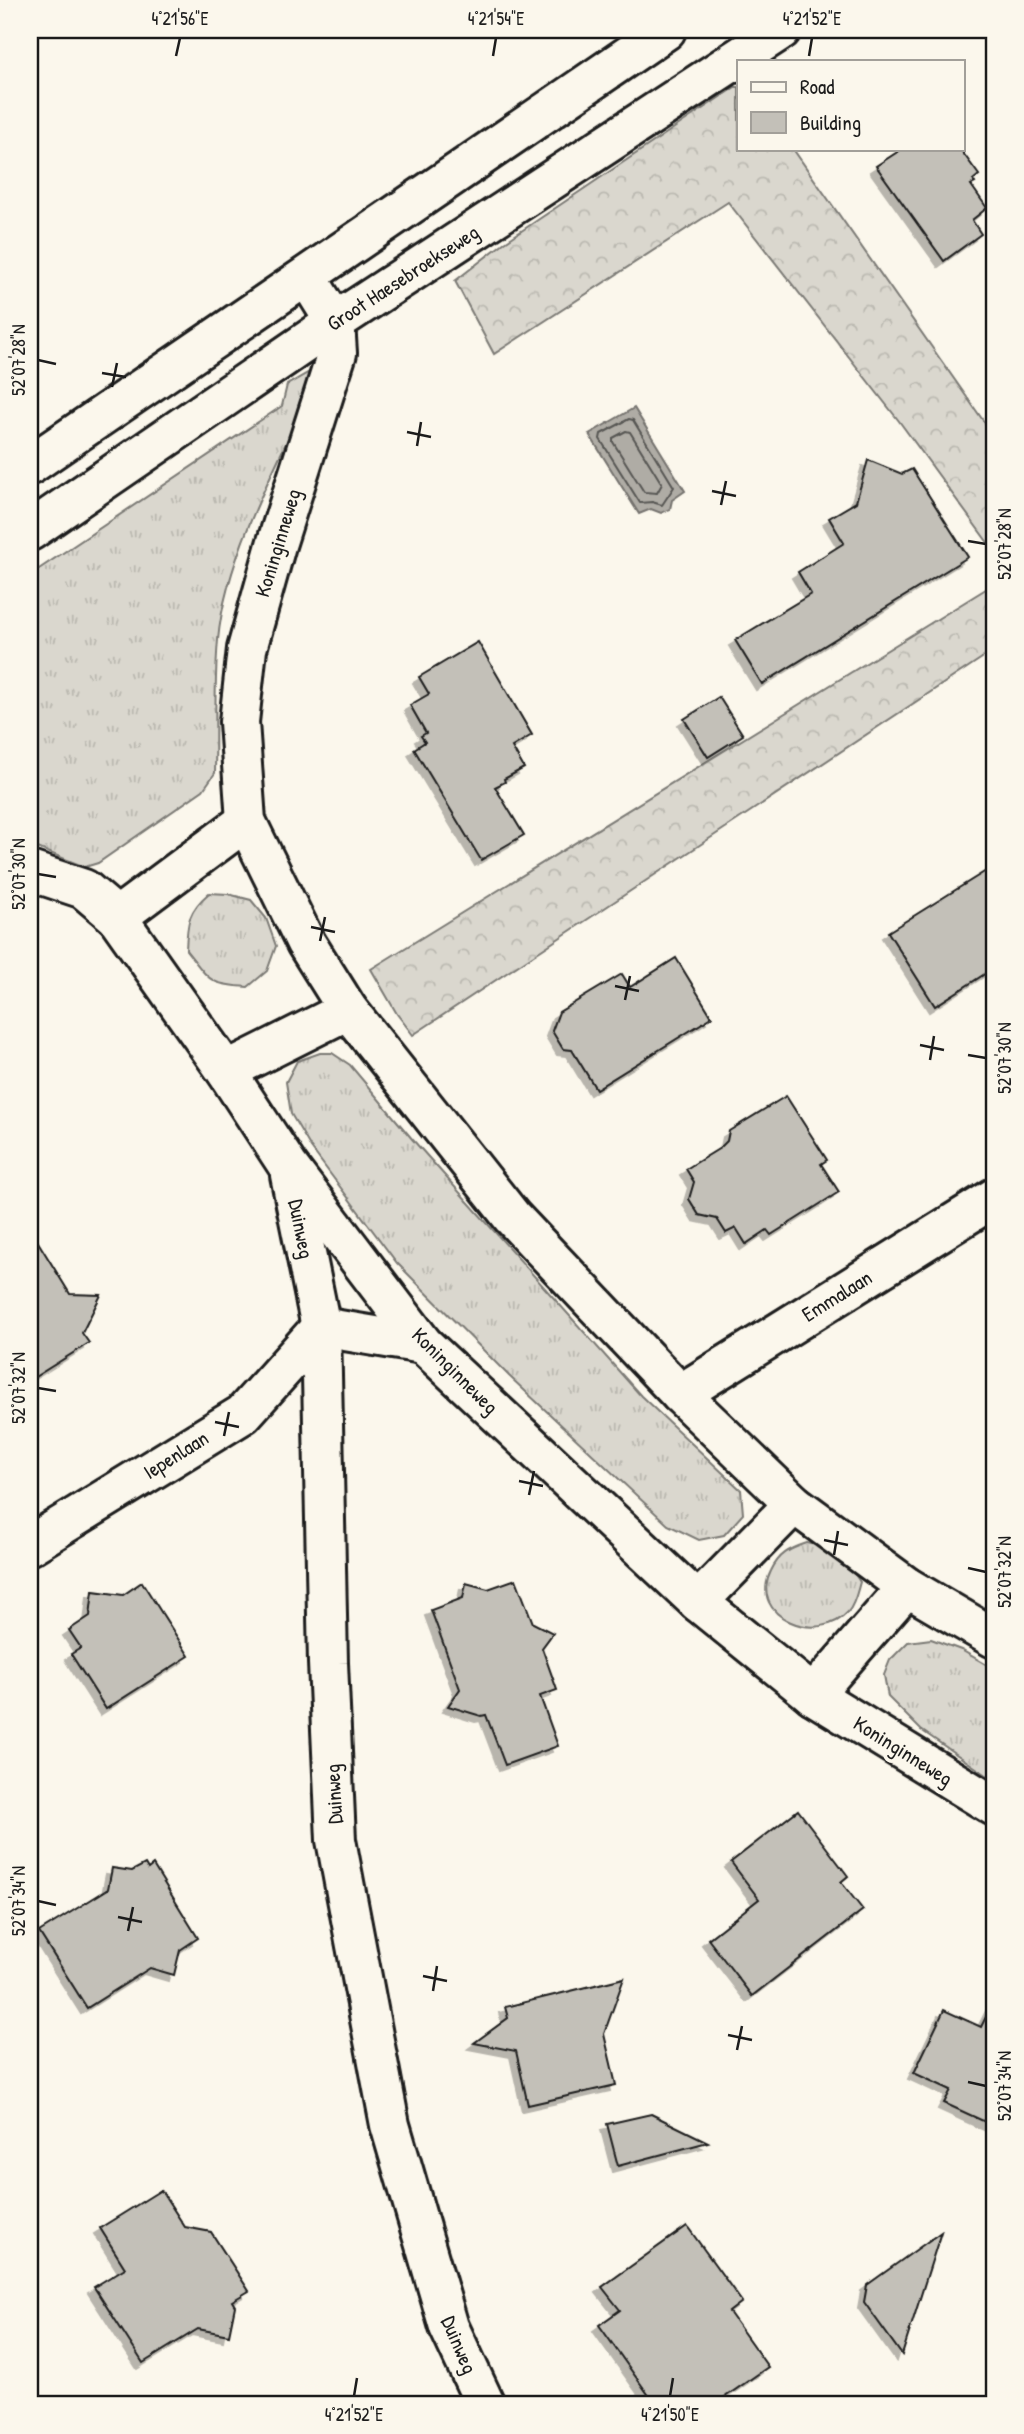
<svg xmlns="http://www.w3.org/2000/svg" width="1024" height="2434" font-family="'Patrick Hand',sans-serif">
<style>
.grass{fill:url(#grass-tufts);stroke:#7b7a75;stroke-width:2}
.forest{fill:url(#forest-crowns);stroke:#7b7a75;stroke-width:2}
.water{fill:#afaca5;stroke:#74726e;stroke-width:2}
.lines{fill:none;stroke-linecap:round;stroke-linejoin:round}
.shore{stroke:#575653;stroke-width:2}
.building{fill:#c3c0b8;stroke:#1c1c1c;stroke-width:2;filter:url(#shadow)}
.minor-casing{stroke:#1c1c1c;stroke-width:44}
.tertiary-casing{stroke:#1c1c1c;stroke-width:44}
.minor{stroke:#fbf7ec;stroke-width:38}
.tertiary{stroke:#fbf7ec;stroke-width:38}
.ticks{fill:none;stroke:#1c1c1c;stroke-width:2.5}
.labels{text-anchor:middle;stroke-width:7;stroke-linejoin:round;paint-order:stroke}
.street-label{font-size:21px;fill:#1c1c1c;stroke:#fbf7ec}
.neatline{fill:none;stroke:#1c1c1c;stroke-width:2.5}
.ticks-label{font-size:18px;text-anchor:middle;fill:#1c1c1c}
</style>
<defs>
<pattern id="grass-tufts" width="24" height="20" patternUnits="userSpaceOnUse" patternTransform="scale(1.75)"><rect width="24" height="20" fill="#dad7ce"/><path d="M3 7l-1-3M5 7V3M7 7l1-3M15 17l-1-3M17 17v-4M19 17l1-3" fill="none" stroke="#bab8b0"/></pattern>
<pattern id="forest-crowns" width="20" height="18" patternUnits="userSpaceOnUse" patternTransform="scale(1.75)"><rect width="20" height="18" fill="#dad7ce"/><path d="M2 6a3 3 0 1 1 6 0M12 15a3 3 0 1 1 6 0" fill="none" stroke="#bab8b0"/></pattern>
<filter id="shadow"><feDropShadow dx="-6" dy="6" stdDeviation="0" flood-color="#0004"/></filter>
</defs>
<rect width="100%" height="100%" fill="#fbf7ec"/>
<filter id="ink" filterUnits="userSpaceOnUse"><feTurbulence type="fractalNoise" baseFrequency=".0143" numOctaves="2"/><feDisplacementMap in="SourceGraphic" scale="14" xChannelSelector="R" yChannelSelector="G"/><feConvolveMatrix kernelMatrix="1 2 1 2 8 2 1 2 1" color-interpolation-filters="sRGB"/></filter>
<g filter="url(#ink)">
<g class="grass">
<path d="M 325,363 C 287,444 226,551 218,640 C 214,684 216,729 215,773 L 203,790 L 98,863 L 85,867 L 30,845 L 30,575 L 282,406 L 287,385 Z"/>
<path d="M 209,893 L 228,894 L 251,900 L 266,918 L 276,946 L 267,971 L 248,987 C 208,985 210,980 186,950 C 187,923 188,911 209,893 Z"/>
<path d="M 320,1053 L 332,1053 L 350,1065 L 413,1140 L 641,1396 L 741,1490 L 743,1514 L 724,1535 L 699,1540 L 668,1525 L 509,1376 L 397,1263 L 311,1148 L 291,1114 L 286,1082 L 297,1061 Z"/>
<path d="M 807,1543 C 842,1550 841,1553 860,1582 C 857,1592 855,1604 848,1612 C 819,1645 747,1618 771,1571 C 779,1554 789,1549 807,1543 Z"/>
<path d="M 931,1639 L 961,1650 L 994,1669 L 994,1780 L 921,1730 L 888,1697 L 884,1675 L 890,1660 L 908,1642 Z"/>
</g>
<g class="forest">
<path d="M 735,87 L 739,87 L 739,149 L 793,149 L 994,436 L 994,551 L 899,421 L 728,202 L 494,354 L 455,281 L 505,242 Z"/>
<path d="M 994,584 L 994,650 L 413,1035 L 397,1014 L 371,969 Z"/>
</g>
<path class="water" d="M 634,408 L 685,491 L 672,500 L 670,509 L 661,513 L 651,509 L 639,514 L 589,434 Z"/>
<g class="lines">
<g class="shore">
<path d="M 629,419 L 633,420 L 674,487 L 662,505 L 652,502 L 640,503 L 600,439 L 601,434 Z"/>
<path d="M 626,431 L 630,432 L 662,484 L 657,493 L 644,492 L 613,442 L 613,438 Z"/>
</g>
</g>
<g class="building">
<path d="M 902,149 L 960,149 L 979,175 L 973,180 L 975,183 L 971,185 L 987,208 L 972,220 L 981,234 L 944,261 L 876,166 Z"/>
<path d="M 868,460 L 902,474 L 912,469 L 968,557 L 762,684 L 735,640 L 811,594 L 798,572 L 844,543 L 829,518 L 856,502 Z"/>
<path d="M 478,642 L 532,735 L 512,747 L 524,768 L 504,779 L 505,782 L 495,787 L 524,835 L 481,860 L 414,749 L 425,742 L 421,736 L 426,733 L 410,705 L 429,694 L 419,677 Z"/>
<path d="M 719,697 L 743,735 L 708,757 L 684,719 Z"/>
<path d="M 994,866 L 994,968 L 935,1006 L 888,932 Z"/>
<path d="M 676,958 L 712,1017 L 596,1089 L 572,1050 L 563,1049 L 552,1031 L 559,1012 L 622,974 L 630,987 Z"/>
<path d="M 786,1096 L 827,1160 L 821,1164 L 839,1192 L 771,1235 L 767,1230 L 746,1244 L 736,1228 L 726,1233 L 717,1219 L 699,1215 L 689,1199 L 694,1182 L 686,1169 L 720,1148 L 727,1141 L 729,1131 Z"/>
<path d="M 30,1229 L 70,1294 L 101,1295 L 82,1333 L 89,1343 L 30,1380 Z"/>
<path d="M 516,1579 L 533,1623 L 553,1633 L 542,1648 L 557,1690 L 540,1696 L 558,1746 L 505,1765 L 486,1715 L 481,1716 L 448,1706 L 460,1689 L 431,1610 L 463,1598 L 466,1583 L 488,1589 Z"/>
<path d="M 142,1582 L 189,1656 L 106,1709 L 71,1654 L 81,1648 L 69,1630 L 90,1616 L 93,1591 L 123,1595 Z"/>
<path d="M 798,1810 L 848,1876 L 841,1882 L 863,1910 L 752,1996 L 708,1939 L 759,1899 L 731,1862 Z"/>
<path d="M 145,1864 L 148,1869 L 153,1865 L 198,1938 L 180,1950 L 174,1975 L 150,1968 L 87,2008 L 39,1932 L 108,1889 L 112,1868 L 132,1871 Z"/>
<path d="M 624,1978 L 604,2034 L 616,2085 L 528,2105 L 516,2051 L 474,2043 L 508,2018 L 505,2007 Z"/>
<path d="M 994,2001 L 994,2126 L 944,2103 L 951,2090 L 914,2073 L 944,2010 L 981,2027 Z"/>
<path d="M 651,2114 L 708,2142 L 618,2166 L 607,2124 Z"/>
<path d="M 161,2190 L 185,2227 L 211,2232 L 249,2291 L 232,2301 L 235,2306 L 229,2335 L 198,2329 L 143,2363 L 94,2287 L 125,2268 L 100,2228 Z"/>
<path d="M 687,2226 L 742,2302 L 729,2312 L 768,2367 L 715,2404 L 655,2404 L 599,2325 L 620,2310 L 602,2287 Z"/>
<path d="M 941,2232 L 902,2355 L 864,2302 L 867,2285 Z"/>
</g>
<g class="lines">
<g class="minor-casing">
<g id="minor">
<path d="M 307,277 L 335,322 L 337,353 L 276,545 L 247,649 L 239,722 L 246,821 L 306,943 L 348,1010 L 512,1217 L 680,1394 L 794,1504 L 907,1587 L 994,1638"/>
<path d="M 30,871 L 84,889 L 117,917 L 226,1071 L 288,1166 L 423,1344 L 698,1602 L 813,1695 L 994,1806"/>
<path d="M 117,917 L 246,821"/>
<path d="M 226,1071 L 348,1010"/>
<path d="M 290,1175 L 321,1327 L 328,1663 L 336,1840 L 390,2125 L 449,2327 L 485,2404"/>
<path d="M 680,1394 L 994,1198"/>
<path d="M 30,1545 L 243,1414 L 321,1327 L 423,1344"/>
<path d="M 698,1602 L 794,1504"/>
<path d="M 813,1695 L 907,1587"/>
</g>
</g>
<g class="tertiary-casing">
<g id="tertiary">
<path d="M 30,465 L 666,30"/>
<path d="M 30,531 L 335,322 L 781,30"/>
</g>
</g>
<use href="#minor" class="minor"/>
<use href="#tertiary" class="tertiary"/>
</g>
</g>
<path class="ticks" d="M 176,56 L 180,38M 493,56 L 496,38M 809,56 L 812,38M 38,360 L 56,364M 102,373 L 126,377M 112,387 L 117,363M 407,432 L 431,437M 417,446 L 421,422M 712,491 L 736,496M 721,505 L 726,481M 968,541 L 986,544M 38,874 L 56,877M 311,927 L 335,932M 320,941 L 325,917M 615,986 L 639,991M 625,1000 L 630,976M 920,1045 L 944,1050M 968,1055 L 986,1058M 930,1060 L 934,1036M 38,1388 L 56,1391M 215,1422 L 239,1427M 224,1436 L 229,1412M 519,1481 L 543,1486M 529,1495 L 534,1471M 824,1540 L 848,1545M 834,1555 L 838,1531M 968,1568 L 986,1572M 38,1901 L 56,1905M 118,1917 L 142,1922M 128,1931 L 133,1907M 423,1976 L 447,1981M 433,1991 L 437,1966M 728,2035 L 752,2040M 737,2050 L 742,2026M 968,2082 L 986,2086M 354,2396 L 357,2378M 670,2396 L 673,2378"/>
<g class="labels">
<g class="street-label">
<text transform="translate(403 278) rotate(-33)" y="7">Groot Haesebroekseweg</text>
<text transform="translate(278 543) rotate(-73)" y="7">Koninginneweg</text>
<text transform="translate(301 1229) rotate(79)" y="7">Duinweg</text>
<text transform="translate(837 1296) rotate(-32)" y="7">Emmalaan</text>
<text transform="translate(455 1371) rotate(45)" y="7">Koninginneweg</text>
<text transform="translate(176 1455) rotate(-32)" y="7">Iepenlaan</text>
<text transform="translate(903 1751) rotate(32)" y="7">Koninginneweg</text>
<text transform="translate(334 1794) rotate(-93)" y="7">Duinweg</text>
<text transform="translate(459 2345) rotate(67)" y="7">Duinweg</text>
</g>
</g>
<rect width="1024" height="2434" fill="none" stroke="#fbf7ec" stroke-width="77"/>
<rect x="737" y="60" width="228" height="91" fill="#fbf7ec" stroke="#a29f99" stroke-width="2"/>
<rect x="751" y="82" width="35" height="10" fill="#fbf7ec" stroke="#a29f99" stroke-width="2"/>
<text x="800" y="94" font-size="21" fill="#1c1c1c">Road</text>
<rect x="751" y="112" width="35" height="21" fill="#c3c0b8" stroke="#a29f99" stroke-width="2"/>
<text x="800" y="130" font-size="21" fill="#1c1c1c">Building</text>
<rect x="38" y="38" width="948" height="2358" class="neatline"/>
<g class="ticks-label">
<text x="180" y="25">4°21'56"E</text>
<text x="496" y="25">4°21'54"E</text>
<text x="812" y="25">4°21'52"E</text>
<text transform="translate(19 360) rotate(-90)" y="6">52°07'28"N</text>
<text transform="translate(1005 544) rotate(-90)" y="6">52°07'28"N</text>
<text transform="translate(19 874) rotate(-90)" y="6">52°07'30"N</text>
<text transform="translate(1005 1058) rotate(-90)" y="6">52°07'30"N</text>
<text transform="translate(19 1388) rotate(-90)" y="6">52°07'32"N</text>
<text transform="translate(1005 1572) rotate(-90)" y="6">52°07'32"N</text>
<text transform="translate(19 1901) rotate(-90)" y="6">52°07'34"N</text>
<text transform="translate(1005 2086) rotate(-90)" y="6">52°07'34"N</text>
<text x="354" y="2421">4°21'52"E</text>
<text x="670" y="2421">4°21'50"E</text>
</g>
</svg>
